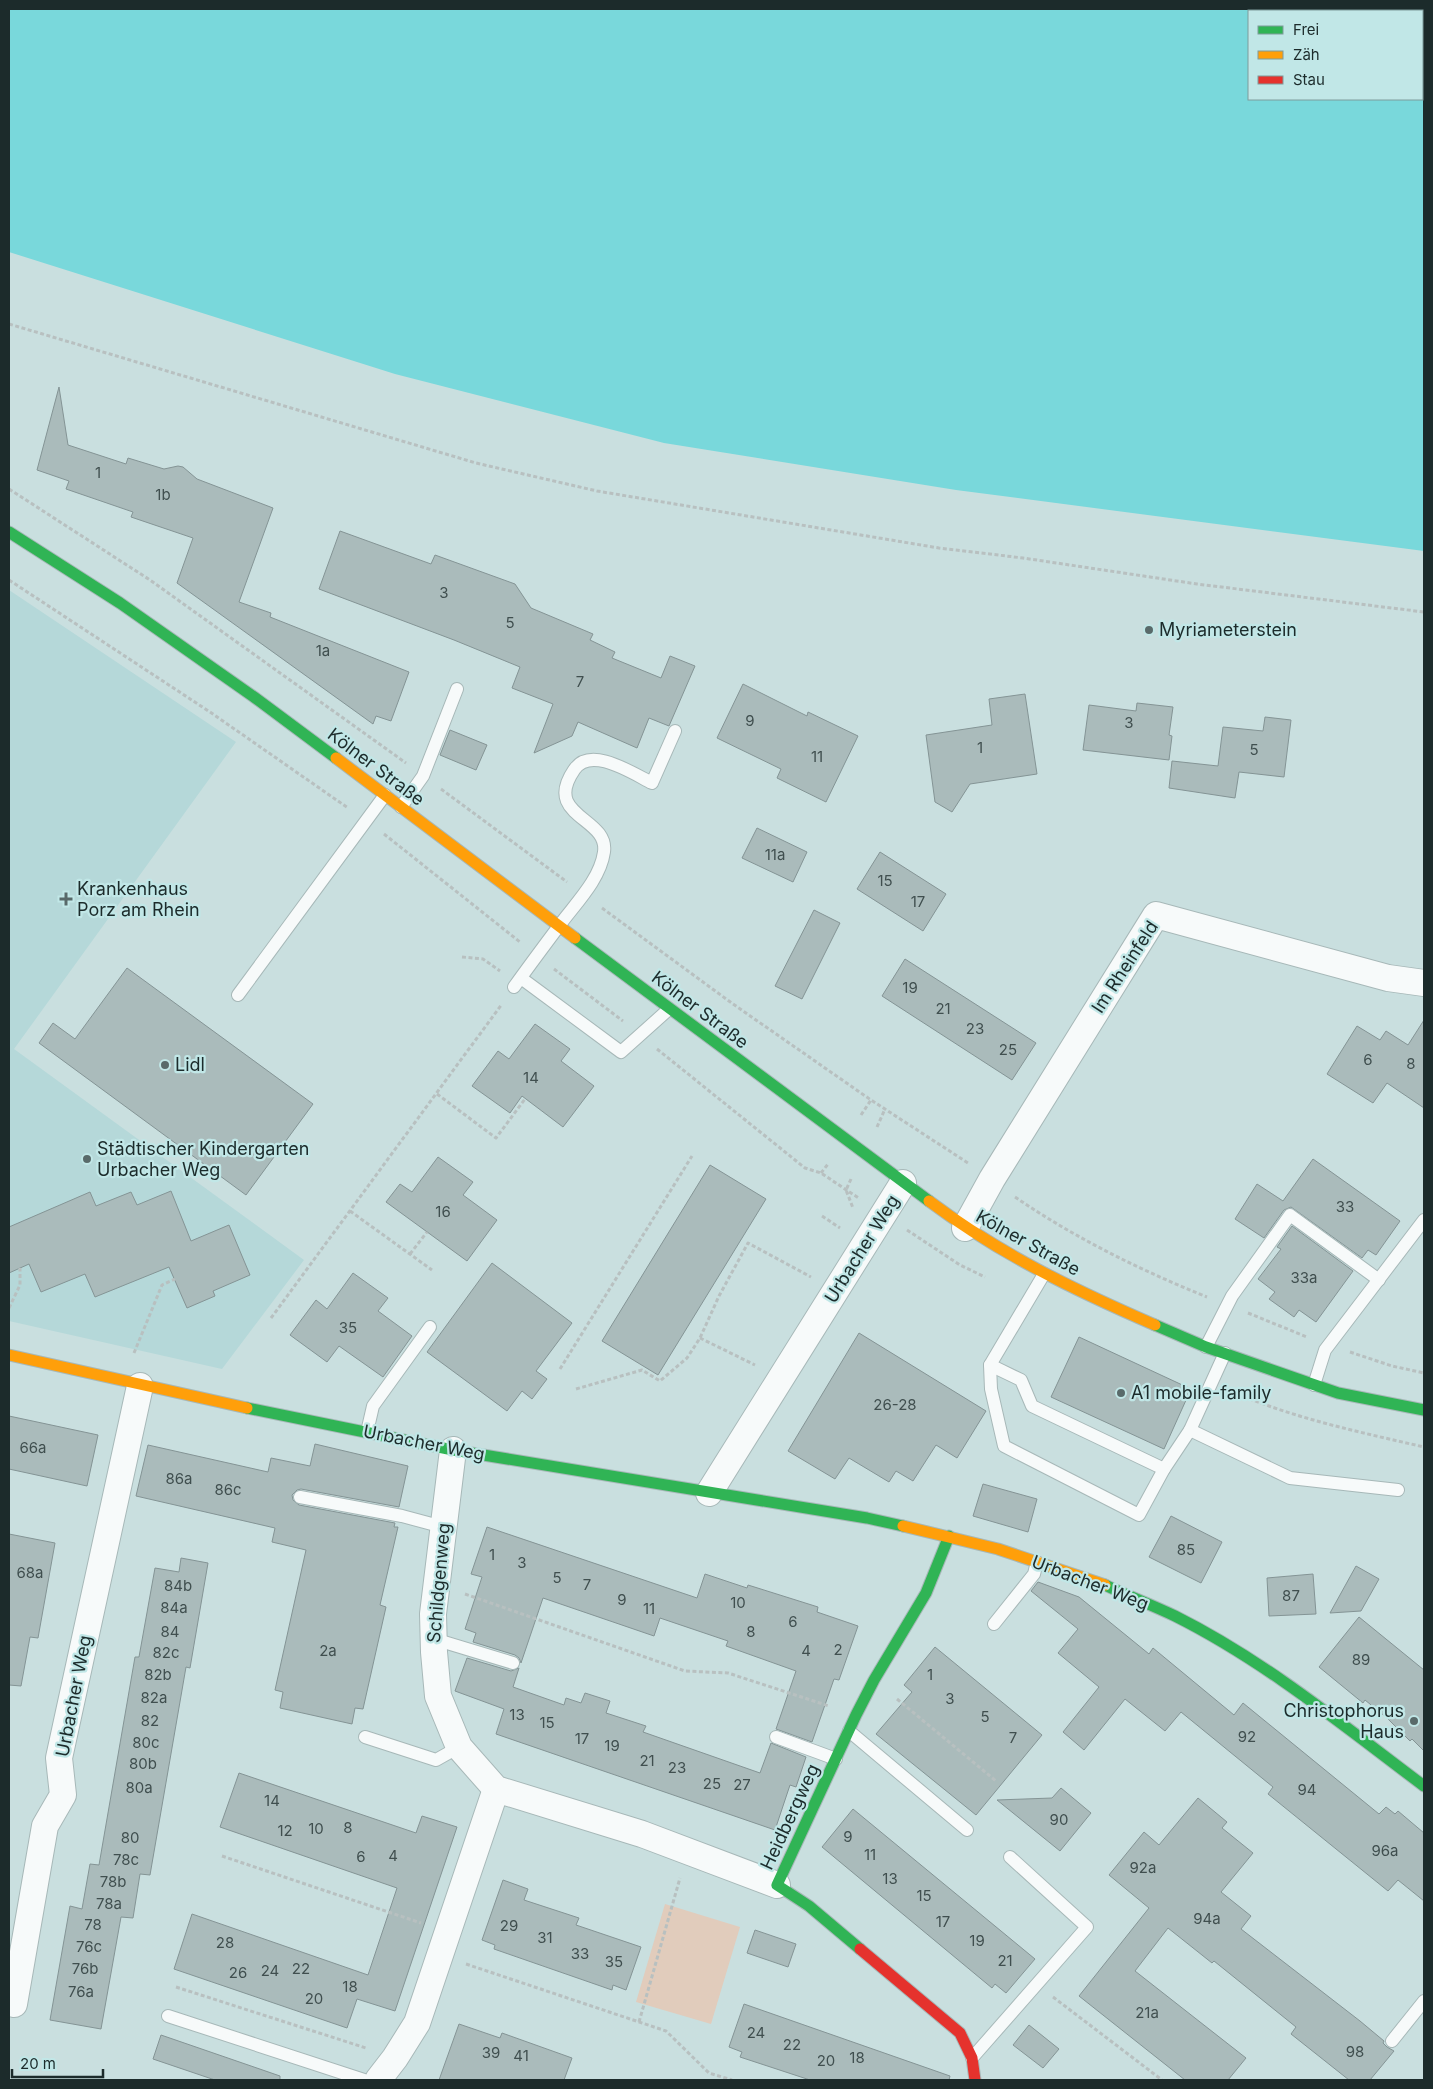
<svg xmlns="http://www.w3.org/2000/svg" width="1433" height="2089" font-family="Inter,sans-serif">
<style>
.built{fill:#b5d8d9}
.green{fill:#e1ccbc}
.water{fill:#79d8db;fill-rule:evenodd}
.building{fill:#abb;stroke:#849495}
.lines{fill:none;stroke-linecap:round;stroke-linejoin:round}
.lane-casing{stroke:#a7b8b8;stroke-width:14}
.street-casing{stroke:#a7b8b8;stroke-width:28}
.fast-casing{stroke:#a7b8b8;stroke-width:13}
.slow-casing{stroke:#a7b8b8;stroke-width:13}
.jam-casing{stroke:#a7b8b8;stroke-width:13}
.path{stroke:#b8c0c0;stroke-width:3;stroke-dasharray:4 2.5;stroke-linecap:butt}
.lane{stroke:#f7fafa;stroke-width:12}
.street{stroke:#f7fafa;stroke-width:26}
.fast{stroke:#30b455;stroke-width:11}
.slow{stroke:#ff9f0a;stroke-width:11}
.jam{stroke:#e5322d;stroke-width:11}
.poi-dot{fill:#596a6a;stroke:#c1e7e7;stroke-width:2}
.labels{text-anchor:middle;stroke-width:4.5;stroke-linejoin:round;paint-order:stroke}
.number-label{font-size:15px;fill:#404f4f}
.poi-label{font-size:18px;fill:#1c2b2b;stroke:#c1e7e7;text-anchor:start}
.street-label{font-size:18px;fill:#1c2b2b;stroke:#c1e7e7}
</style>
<rect width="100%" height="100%" fill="#c9dfdf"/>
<path class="built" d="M 9,590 L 236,742 L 14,1049 L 304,1260 L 222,1369 L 9,1321 Z"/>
<path class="green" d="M 665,1904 L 740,1927 L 711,2024 L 636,2002 Z"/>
<path class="water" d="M 9,9 L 1424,9 L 1424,551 L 956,490 L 664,443 L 395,374 L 9,252 ZM 1249,11 L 1422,11 L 1422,99 L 1249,99 Z"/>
<g class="building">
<path d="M 59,387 L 68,445 L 126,464 L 128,458 L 164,469 L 178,466 L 183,467 L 197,479 L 273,508 L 239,602 L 271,613 L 270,617 L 409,672 L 391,721 L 376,716 L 373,724 L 177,583 L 193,538 L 131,517 L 133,512 L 66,489 L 69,481 L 37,470 Z"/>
<path d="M 340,531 L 431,564 L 435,555 L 515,584 L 531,608 L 593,634 L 590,640 L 615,652 L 612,658 L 661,678 L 670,656 L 695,666 L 669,726 L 649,718 L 637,748 L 578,722 L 572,736 L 534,753 L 553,704 L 512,688 L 520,667 L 454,640 L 319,589 Z"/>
<path d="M 743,684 L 807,716 L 808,712 L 858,736 L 826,802 L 777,778 L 781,769 L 717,738 Z"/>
<path d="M 1025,694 L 1037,774 L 970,784 L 952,812 L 935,802 L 926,735 L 992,725 L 989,699 Z"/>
<path d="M 1137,703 L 1173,707 L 1169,735 L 1172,736 L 1169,760 L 1083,750 L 1089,705 L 1136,711 Z"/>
<path d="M 1265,717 L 1291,720 L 1284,777 L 1239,772 L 1235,798 L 1169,788 L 1172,761 L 1218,766 L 1223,727 L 1263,731 Z"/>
<path d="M 450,730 L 487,745 L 476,770 L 440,755 Z"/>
<path d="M 757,828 L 807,852 L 793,882 L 742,858 Z"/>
<path d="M 880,852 L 946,894 L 923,931 L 857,889 Z"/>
<path d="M 814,910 L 840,923 L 802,999 L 775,986 Z"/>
<path d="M 905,959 L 1036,1043 L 1012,1080 L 882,996 Z"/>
<path d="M 127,968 L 313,1104 L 246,1195 L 39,1043 L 53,1023 L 75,1039 Z"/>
<path d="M 1424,1020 L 1424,1108 L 1387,1083 L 1373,1103 L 1327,1074 L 1357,1026 L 1380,1040 L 1386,1031 L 1408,1045 Z"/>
<path d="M 535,1024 L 570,1049 L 561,1061 L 594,1086 L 563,1127 L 522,1096 L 510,1113 L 472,1086 L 498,1051 L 509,1059 Z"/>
<path d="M 438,1157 L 473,1182 L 463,1195 L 497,1220 L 467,1261 L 386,1202 L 400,1184 L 412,1192 Z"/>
<path d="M 1313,1159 L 1400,1221 L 1376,1255 L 1368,1250 L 1362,1258 L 1291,1207 L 1284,1210 L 1264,1238 L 1235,1219 L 1257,1184 L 1283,1201 Z"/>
<path d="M 710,1165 L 766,1199 L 658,1375 L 602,1341 Z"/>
<path d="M 171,1191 L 191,1241 L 229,1225 L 250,1275 L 213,1291 L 215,1296 L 187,1308 L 169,1267 L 95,1297 L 85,1274 L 41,1292 L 29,1264 L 9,1273 L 9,1227 L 90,1192 L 96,1206 L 131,1192 L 137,1205 Z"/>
<path d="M 1292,1226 L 1353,1271 L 1316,1322 L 1299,1310 L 1294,1317 L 1283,1309 L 1269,1299 L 1275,1292 L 1258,1279 L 1281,1249 L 1277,1247 Z"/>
<path d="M 492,1263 L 572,1323 L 536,1371 L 547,1379 L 532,1399 L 522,1391 L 507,1411 L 427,1352 Z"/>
<path d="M 353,1273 L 388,1298 L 378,1311 L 412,1336 L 383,1377 L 339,1346 L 327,1362 L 290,1335 L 316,1300 L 327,1309 Z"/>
<path d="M 859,1333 L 986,1411 L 957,1458 L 936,1445 L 913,1481 L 896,1471 L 889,1482 L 849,1458 L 835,1479 L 788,1451 Z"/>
<path d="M 1079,1337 L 1191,1389 L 1164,1449 L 1051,1397 Z"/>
<path d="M 9,1416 L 98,1435 L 87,1486 L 9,1469 Z"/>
<path d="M 315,1444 L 408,1466 L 399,1507 L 301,1489 L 297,1490 L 292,1495 L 293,1500 L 299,1505 L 395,1523 L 394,1527 L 398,1527 L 380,1605 L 386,1607 L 363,1709 L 355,1708 L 352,1724 L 280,1708 L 283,1692 L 275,1690 L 306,1550 L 272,1542 L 275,1528 L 136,1496 L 148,1445 L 268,1472 L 271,1458 L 310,1466 Z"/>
<path d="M 983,1484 L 1037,1499 L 1028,1532 L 973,1516 Z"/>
<path d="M 1171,1516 L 1222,1542 L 1201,1583 L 1149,1557 Z"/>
<path d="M 487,1527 L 697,1598 L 705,1574 L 747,1588 L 748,1585 L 818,1607 L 817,1612 L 858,1626 L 839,1680 L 834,1679 L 812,1742 L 776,1729 L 796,1671 L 726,1646 L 728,1641 L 660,1618 L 654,1636 L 543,1598 L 521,1663 L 519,1658 L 515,1655 L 473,1642 L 476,1633 L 465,1629 L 482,1577 L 471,1574 Z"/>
<path d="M 9,1534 L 55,1543 L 38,1638 L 30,1637 L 21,1686 L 9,1685 Z"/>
<path d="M 181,1558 L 208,1563 L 190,1668 L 186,1667 L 150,1875 L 140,1874 L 133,1918 L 121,1917 L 101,2029 L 50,2020 L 70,1906 L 82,1909 L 90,1864 L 99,1865 L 135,1657 L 139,1657 L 155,1568 L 179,1572 Z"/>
<path d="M 1356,1566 L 1379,1579 L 1361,1611 L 1330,1613 Z"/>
<path d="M 1313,1574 L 1316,1614 L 1269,1616 L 1267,1578 Z"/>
<path d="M 1038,1582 L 1079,1597 L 1149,1654 L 1153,1648 L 1234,1715 L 1243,1703 L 1379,1814 L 1386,1807 L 1395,1814 L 1398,1811 L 1424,1833 L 1424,1901 L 1398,1880 L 1388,1891 L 1268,1794 L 1273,1787 L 1181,1712 L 1165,1731 L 1125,1699 L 1084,1750 L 1063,1732 L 1099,1687 L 1058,1653 L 1078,1629 L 1031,1591 Z"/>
<path d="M 1359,1617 L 1424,1670 L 1424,1751 L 1412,1739 L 1410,1741 L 1387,1718 L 1365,1700 L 1363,1703 L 1319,1667 Z"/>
<path d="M 935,1647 L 1042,1735 L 976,1815 L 876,1734 L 912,1692 L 904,1685 Z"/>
<path d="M 467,1658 L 511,1671 L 519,1668 L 513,1687 L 564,1705 L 566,1698 L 581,1703 L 585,1693 L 610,1701 L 606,1713 L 646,1726 L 643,1732 L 760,1773 L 771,1743 L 806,1757 L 796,1787 L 790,1785 L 775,1830 L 496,1734 L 504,1709 L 455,1691 Z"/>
<path d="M 239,1773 L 416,1833 L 422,1816 L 457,1827 L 395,2011 L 357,1999 L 347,2028 L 174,1969 L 192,1914 L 368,1975 L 397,1888 L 220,1827 Z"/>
<path d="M 1061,1788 L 1091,1813 L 1060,1851 L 997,1800 L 1052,1798 Z"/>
<path d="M 1198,1798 L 1227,1822 L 1222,1828 L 1253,1853 L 1221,1892 L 1251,1916 L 1241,1929 L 1360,2021 L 1384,2041 L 1383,2043 L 1387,2047 L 1394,2051 L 1370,2080 L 1349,2080 L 1291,2034 L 1296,2027 L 1214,1961 L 1212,1963 L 1168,1928 L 1135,1971 L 1246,2058 L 1228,2080 L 1185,2080 L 1079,1996 L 1149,1908 L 1109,1875 L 1144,1832 L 1159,1845 Z"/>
<path d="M 853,1809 L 1035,1959 L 1006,1993 L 995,1984 L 992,1988 L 822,1847 Z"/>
<path d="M 503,1880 L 528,1889 L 524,1900 L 579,1918 L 576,1925 L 641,1947 L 626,1990 L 613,1985 L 612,1990 L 494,1949 L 495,1945 L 482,1940 Z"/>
<path d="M 755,1930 L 796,1944 L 788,1967 L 747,1953 Z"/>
<path d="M 744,2004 L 950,2076 L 949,2080 L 810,2080 L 740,2057 L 742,2052 L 729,2047 Z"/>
<path d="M 459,2024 L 500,2038 L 502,2033 L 572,2058 L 564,2080 L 439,2080 Z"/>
<path d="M 1029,2025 L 1059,2049 L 1043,2068 L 1013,2045 Z"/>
<path d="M 161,2035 L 280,2076 L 280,2080 L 215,2080 L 153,2059 Z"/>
</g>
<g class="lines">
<g class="lane-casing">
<g id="lane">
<path d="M 401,807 L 423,776 L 457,689"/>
<path d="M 521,978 L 621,1052 L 669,1009"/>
<path d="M 514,987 C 529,966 544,946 559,926 C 575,904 600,880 604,852 C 609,817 542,817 574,770 C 590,745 632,773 652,783 L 675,731"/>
<path d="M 238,995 L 385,795"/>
<path d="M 1044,1274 L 990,1365 L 1021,1380 L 1032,1406 L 1164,1469 L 1190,1430 L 1290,1478 L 1398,1490"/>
<path d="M 1206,1347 L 1232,1296 L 1290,1215 L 1379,1280"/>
<path d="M 990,1365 L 991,1389 L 1004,1446 L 1139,1515 L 1164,1469"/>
<path d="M 1314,1385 L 1325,1350 L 1424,1220"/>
<path d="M 1190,1430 L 1225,1353"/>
<path d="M 367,1432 L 373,1406 L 430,1327"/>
<path d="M 300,1497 L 402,1516 L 443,1527"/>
<path d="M 994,1624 L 1034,1574 L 1037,1562"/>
<path d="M 434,1639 L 513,1663"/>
<path d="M 849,1731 L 967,1830"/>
<path d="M 365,1737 L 436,1760 L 459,1747"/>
<path d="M 776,1737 L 836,1759"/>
<path d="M 168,2016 L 364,2080"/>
<path d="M 1392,2041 L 1424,2001"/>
<path d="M 972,2058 L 1087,1927 L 1010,1857"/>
</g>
</g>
<g class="street-casing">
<g id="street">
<path d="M 965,1228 L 992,1179 L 1156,915 L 1388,978 L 1424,983"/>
<path d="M 453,1450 L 433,1614 L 434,1652 L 438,1696 L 459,1747 L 496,1789 L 642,1834 L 777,1885"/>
<path d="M 709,1493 L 903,1183"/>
<path d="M 14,2004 L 45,1826 L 63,1795 L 59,1758 L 140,1386"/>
<path d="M 378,2080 L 395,2058 L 417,2023 L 496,1789"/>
</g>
</g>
<g class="fast-casing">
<g id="fast">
<path d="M 9,532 L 120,603 L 254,697 L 336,758"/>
<path d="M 575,938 L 929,1201"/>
<path d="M 1155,1325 L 1206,1347 L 1338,1393 L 1424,1410"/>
<path d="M 247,1408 L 453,1450 L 867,1518 L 903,1526"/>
<path d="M 1105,1585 C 1128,1596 1152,1605 1175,1616 C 1265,1661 1344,1726 1424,1786"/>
<path d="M 860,1949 L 809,1906 L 777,1885 L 856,1715 L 874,1680 L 926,1593 L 949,1536"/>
</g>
</g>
<g class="slow-casing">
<g id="slow">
<path d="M 336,758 L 575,938"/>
<path d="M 929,1201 C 1000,1254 1074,1290 1155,1325"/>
<path d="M 9,1355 L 247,1408"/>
<path d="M 903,1526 L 998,1549 L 1105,1585"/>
</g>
</g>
<g class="jam-casing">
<path id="jam" d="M 860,1949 L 960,2033 L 972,2058 L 975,2080"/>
</g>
<g class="path">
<path d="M 9,324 L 476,463 L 597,491 L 939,548 L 1023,558 L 1197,584 L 1424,612"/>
<path d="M 9,489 L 150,580 L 406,763"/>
<path d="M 9,580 L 210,712 L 348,808"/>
<path d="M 441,789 L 567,882"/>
<path d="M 384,834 L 520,942"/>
<path d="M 602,908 L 733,1004 L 871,1100 L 968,1163"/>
<path d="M 462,957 L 483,959 L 500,971"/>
<path d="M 554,969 L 623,1021"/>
<path d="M 657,1049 L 805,1168 L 821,1173 L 860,1199"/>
<path d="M 437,1094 L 496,1138 L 525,1099"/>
<path d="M 861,1115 L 871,1100"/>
<path d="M 877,1127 L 885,1109"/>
<path d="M 821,1173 L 828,1164"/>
<path d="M 851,1179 L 846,1190 L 853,1208"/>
<path d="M 1015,1197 C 1075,1238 1140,1270 1207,1297"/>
<path d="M 350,1211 L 432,1270"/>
<path d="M 822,1216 L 840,1228"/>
<path d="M 907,1230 L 960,1265 L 985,1277"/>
<path d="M 410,1254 L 427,1232"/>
<path d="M 9,1308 L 20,1285 L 20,1268"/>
<path d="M 1248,1313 L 1307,1337"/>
<path d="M 271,1318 L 502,1004"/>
<path d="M 700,1338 L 755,1365"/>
<path d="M 1350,1352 L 1392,1366 L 1424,1373"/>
<path d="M 134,1353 L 162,1285 L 175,1279"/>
<path d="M 560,1369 L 692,1156"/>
<path d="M 576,1389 L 642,1370 L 660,1381 L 687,1358 L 700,1338 L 719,1296 L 748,1243 L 811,1277"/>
<path d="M 1231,1391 C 1292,1418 1359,1432 1424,1447"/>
<path d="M 465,1594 L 685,1671 L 728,1673 L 829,1706"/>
<path d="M 897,1699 L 996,1781"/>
<path d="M 222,1856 L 421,1923"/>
<path d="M 466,1964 L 666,2031 L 709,2073 L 732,2080"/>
<path d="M 176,1987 L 366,2048"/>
<path d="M 1053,1997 L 1162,2080"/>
<path d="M 639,2022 L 680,1878"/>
</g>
<use href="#lane" class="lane"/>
<use href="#street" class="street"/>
<use href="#fast" class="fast"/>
<use href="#slow" class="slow"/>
<use href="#jam" class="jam"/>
</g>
<g class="poi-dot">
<circle cx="1149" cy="630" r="5"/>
<path d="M63.5 891.5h5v5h5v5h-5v5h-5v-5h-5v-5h5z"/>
<circle cx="165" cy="1065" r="5"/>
<circle cx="87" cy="1159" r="5"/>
<circle cx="1121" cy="1393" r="5"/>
<circle cx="1414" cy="1721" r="5"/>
</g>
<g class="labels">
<g class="number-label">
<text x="98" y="478">1</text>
<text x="163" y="500">1b</text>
<text x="444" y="598">3</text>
<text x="510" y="628">5</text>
<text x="323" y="656">1a</text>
<text x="580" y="687">7</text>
<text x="750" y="726">9</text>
<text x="1129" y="728">3</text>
<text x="980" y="753">1</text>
<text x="1254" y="755">5</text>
<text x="817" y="762">11</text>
<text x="775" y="860">11a</text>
<text x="885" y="886">15</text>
<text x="918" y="907">17</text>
<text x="910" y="993">19</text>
<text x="943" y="1014">21</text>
<text x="975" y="1034">23</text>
<text x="1008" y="1055">25</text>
<text x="1368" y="1065">6</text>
<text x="1411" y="1069">8</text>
<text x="531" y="1083">14</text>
<text x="1345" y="1212">33</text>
<text x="443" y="1217">16</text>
<text x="1304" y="1283">33a</text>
<text x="348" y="1333">35</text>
<text x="895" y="1410">26-28</text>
<text x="33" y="1453">66a</text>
<text x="179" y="1484">86a</text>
<text x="228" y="1495">86c</text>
<text x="1186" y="1555">85</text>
<text x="492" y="1560">1</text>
<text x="522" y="1568">3</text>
<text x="30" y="1578">68a</text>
<text x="557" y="1583">5</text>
<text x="587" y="1590">7</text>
<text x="178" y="1591">84b</text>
<text x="1291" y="1601">87</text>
<text x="622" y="1605">9</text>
<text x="738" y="1608">10</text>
<text x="174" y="1613">84a</text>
<text x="649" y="1614">11</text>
<text x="793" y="1627">6</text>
<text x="170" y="1637">84</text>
<text x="751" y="1637">8</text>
<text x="838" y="1655">2</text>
<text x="328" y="1656">2a</text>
<text x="806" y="1656">4</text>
<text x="166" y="1658">82c</text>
<text x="1361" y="1665">89</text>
<text x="158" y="1680">82b</text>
<text x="930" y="1680">1</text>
<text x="154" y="1703">82a</text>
<text x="950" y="1704">3</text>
<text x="517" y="1720">13</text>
<text x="985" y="1722">5</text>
<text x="150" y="1726">82</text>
<text x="547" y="1728">15</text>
<text x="1247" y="1742">92</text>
<text x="1013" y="1743">7</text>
<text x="582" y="1744">17</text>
<text x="146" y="1748">80c</text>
<text x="612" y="1751">19</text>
<text x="647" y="1766">21</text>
<text x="143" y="1769">80b</text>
<text x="677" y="1773">23</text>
<text x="712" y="1789">25</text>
<text x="742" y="1790">27</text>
<text x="139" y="1793">80a</text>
<text x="1307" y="1795">94</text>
<text x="272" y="1806">14</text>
<text x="1059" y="1825">90</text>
<text x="348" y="1833">8</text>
<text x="316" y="1834">10</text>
<text x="285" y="1836">12</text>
<text x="848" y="1842">9</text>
<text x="130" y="1843">80</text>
<text x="1385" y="1856">96a</text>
<text x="870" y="1860">11</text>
<text x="393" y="1861">4</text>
<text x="361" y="1862">6</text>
<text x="126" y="1865">78c</text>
<text x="1143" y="1873">92a</text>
<text x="890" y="1884">13</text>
<text x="113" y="1887">78b</text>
<text x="924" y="1901">15</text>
<text x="109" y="1909">78a</text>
<text x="1207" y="1924">94a</text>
<text x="943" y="1927">17</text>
<text x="93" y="1930">78</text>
<text x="509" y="1931">29</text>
<text x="545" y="1943">31</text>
<text x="977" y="1946">19</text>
<text x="225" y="1948">28</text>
<text x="89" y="1952">76c</text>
<text x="580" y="1959">33</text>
<text x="1005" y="1966">21</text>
<text x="614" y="1967">35</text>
<text x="85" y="1974">76b</text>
<text x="301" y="1974">22</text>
<text x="270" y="1976">24</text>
<text x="238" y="1978">26</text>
<text x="350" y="1992">18</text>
<text x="81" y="1997">76a</text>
<text x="314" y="2004">20</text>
<text x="1147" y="2018">21a</text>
<text x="756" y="2038">24</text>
<text x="792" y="2050">22</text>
<text x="1355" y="2057">98</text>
<text x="491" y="2058">39</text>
<text x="521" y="2061">41</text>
<text x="857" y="2063">18</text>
<text x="826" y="2066">20</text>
</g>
<g class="poi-label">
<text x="1159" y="636">Myriameterstein</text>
<text x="77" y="895">Krankenhaus<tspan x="77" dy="21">Porz am Rhein</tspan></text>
<text x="175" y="1071">Lidl</text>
<text x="97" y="1155">Städtischer Kindergarten<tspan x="97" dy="21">Urbacher Weg</tspan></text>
<text x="1131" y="1399">A1 mobile-family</text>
<text x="1404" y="1717" text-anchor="end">Christophorus<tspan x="1404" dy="21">Haus</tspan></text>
</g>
<g class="street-label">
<text transform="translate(376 767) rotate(37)" y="6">Kölner Straße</text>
<text transform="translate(1125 967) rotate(-57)" y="6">Im Rheinfeld</text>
<text transform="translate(700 1010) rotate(37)" y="6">Kölner Straße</text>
<text transform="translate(1028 1243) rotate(29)" y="6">Kölner Straße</text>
<text transform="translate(862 1249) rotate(-58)" y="6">Urbacher Weg</text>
<text transform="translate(424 1443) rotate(11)" y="6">Urbacher Weg</text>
<text transform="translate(439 1583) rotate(-85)" y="6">Schildgenweg</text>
<text transform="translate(1090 1583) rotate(21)" y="6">Urbacher Weg</text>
<text transform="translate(74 1696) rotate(-79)" y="6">Urbacher Weg</text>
<text transform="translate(790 1817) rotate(-65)" y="6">Heidbergweg</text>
</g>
</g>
<rect width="1433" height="2089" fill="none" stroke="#1c2b2b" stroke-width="20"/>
<rect x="1248" y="10" width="175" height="90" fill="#c1e7e7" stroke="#7f9c9c"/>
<rect x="1258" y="26" width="25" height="8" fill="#30b455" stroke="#7f9c9c"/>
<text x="1293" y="35" font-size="15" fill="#1c2b2b">Frei</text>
<rect x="1258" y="51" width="25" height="8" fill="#ff9f0a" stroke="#7f9c9c"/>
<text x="1293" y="60" font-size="15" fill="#1c2b2b">Zäh</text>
<rect x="1258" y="76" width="25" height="8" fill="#e5322d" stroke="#7f9c9c"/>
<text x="1293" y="85" font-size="15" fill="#1c2b2b">Stau</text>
<path d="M12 2069v8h91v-8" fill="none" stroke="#1c2b2b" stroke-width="2.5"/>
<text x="20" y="2069" font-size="15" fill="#1c2b2b" stroke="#c1e7e7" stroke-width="4" paint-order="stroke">20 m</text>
</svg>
